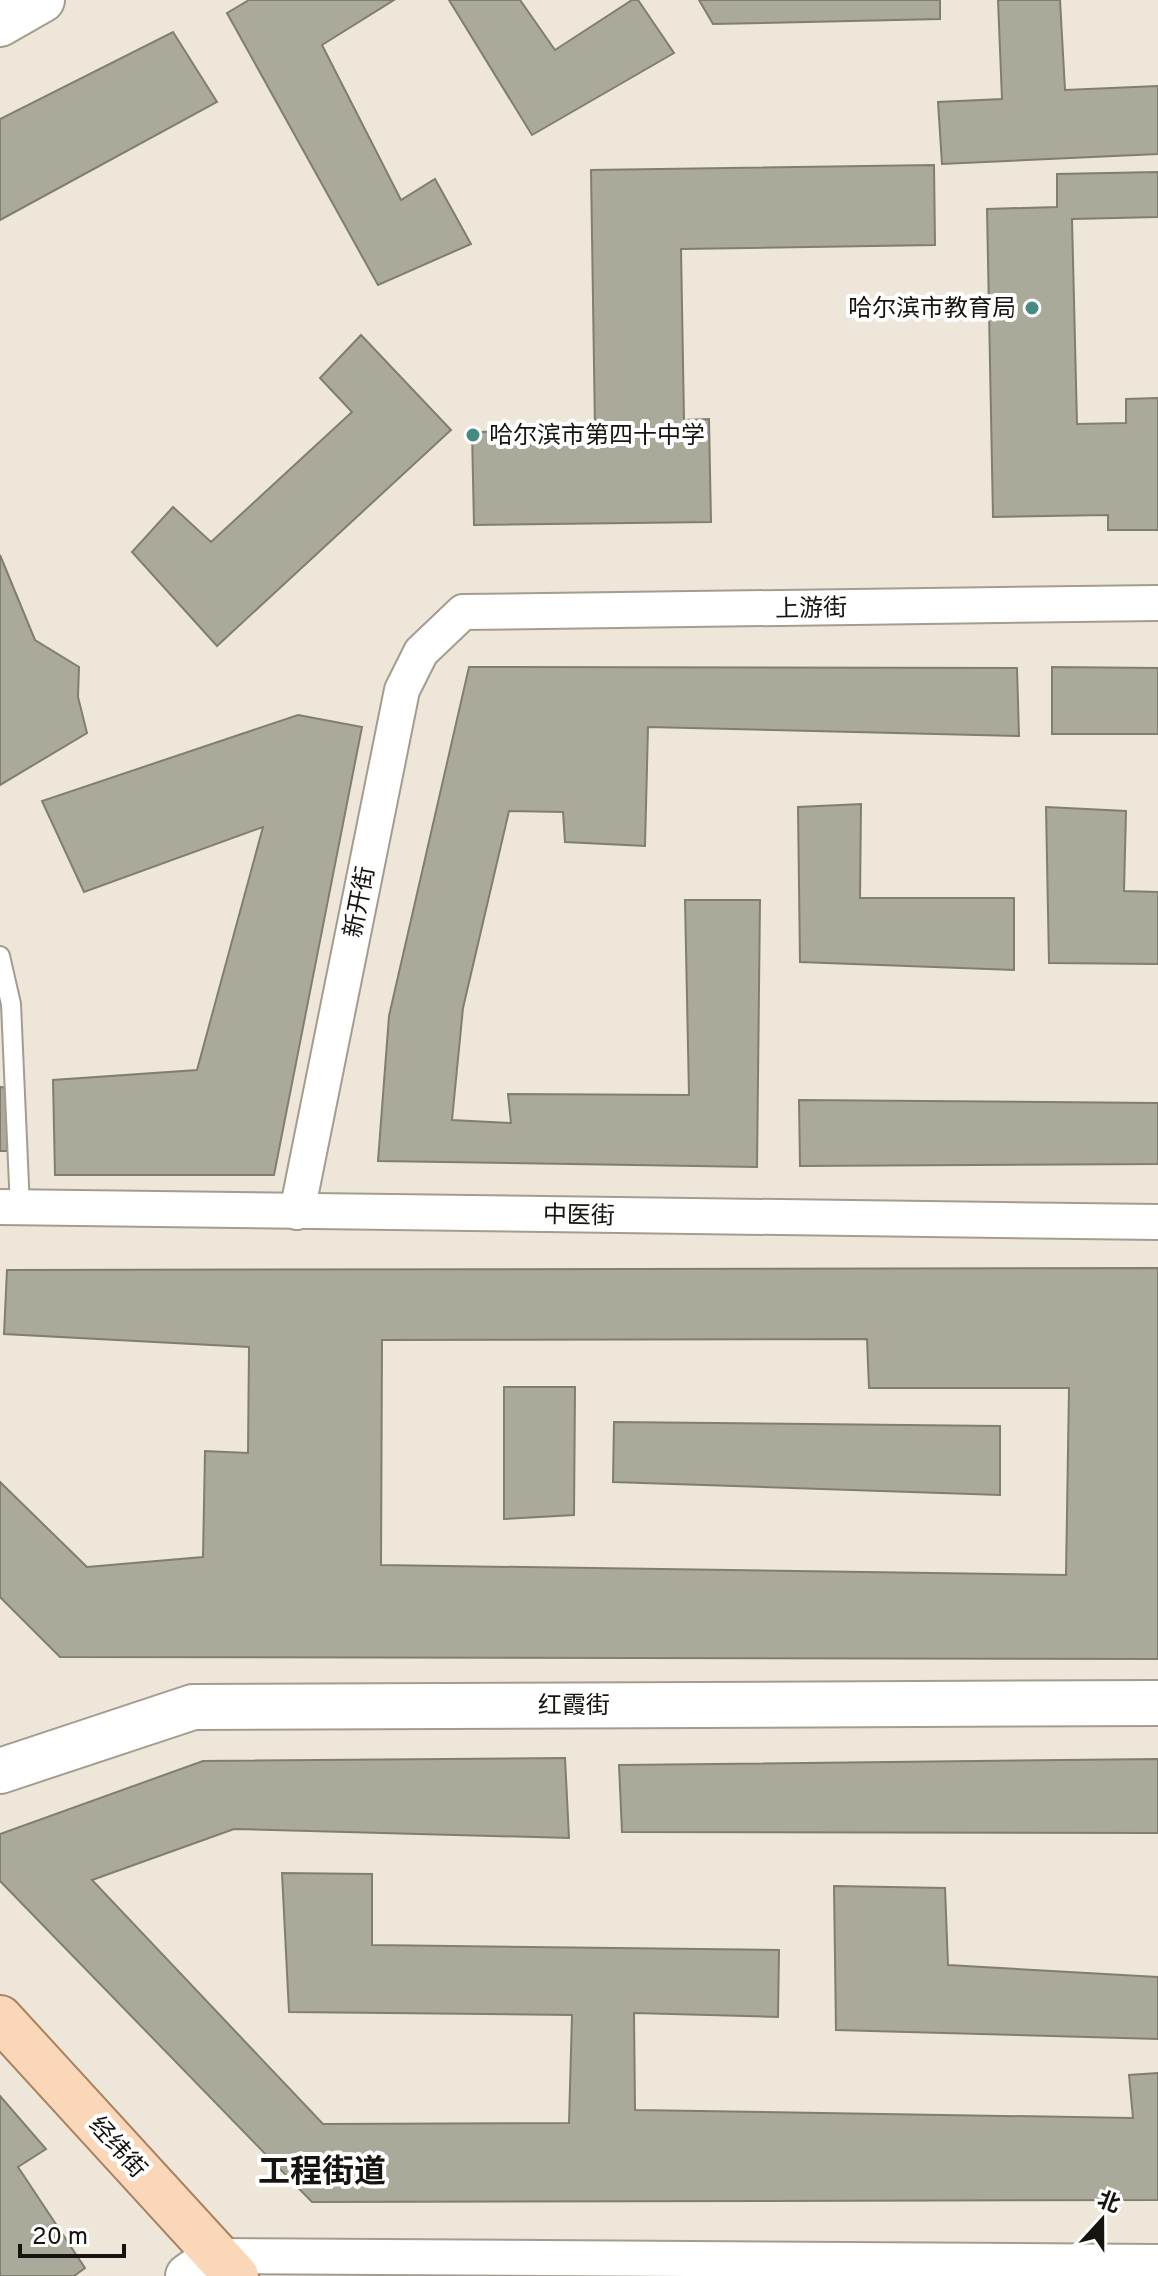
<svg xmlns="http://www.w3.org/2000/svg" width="1158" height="2276" font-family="Overpass,'Noto Sans SC',sans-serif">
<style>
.building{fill:#aaa99a;stroke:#807e70;stroke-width:2;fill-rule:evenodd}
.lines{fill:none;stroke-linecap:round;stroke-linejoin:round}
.lane-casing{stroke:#a39c8f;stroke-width:22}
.street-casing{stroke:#a39c8f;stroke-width:38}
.secondary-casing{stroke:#a39c8f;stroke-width:48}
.primary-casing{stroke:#a98260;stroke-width:48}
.lane{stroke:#fff;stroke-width:18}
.street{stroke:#fff;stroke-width:34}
.secondary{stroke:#fff;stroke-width:44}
.primary{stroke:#fad7b9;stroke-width:44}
.poi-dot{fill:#468b82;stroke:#fff;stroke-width:3}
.labels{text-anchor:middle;stroke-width:8;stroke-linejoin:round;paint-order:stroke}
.poi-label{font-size:24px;fill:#17140f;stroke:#fff;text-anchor:end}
.street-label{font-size:24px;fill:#17140f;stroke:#fff}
.district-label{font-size:32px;font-weight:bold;fill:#17140f;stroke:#fff}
</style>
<rect width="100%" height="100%" fill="#eee6d8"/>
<g class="building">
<path d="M 249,0 L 394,0 L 322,45 L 401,200 L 435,179 L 471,244 L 378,285 L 227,13 Z"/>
<path d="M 449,0 L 520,0 L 555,50 L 632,0 L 638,0 L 674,53 L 532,135 Z"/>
<path d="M 699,0 L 940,0 L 940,19 L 713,24 Z"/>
<path d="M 998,0 L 1060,0 L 1065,90 L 1158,86 L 1158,154 L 942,164 L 938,102 L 1002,99 Z"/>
<path d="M 173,32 L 217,102 L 0,220 L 0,119 Z"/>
<path d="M 934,165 L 935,245 L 681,249 L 684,420 L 709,419 L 711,522 L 474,525 L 472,432 L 595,430 L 591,170 Z"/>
<path d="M 1158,172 L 1158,217 L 1072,219 L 1077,424 L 1126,423 L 1126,399 L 1158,398 L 1158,530 L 1108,530 L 1108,515 L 993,517 L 987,209 L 1057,207 L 1057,174 Z"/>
<path d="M 361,335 L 451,430 L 217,646 L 132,552 L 173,507 L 211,542 L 352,412 L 320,378 Z"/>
<path d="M 0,555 L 35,640 L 79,667 L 78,697 L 87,733 L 0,785 Z"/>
<path d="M 469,667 L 1017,668 L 1019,736 L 648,727 L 645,846 L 565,842 L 563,812 L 509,811 L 463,1008 L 452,1120 L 511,1123 L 508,1094 L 689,1095 L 685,900 L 760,900 L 757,1167 L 378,1161 L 389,1016 Z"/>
<path d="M 1052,667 L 1158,668 L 1158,734 L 1052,734 Z"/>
<path d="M 298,715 L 362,727 L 274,1175 L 55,1175 L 53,1080 L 197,1070 L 263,827 L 84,892 L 42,801 Z"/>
<path d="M 861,804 L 860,898 L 1014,898 L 1014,970 L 800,962 L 798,807 Z"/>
<path d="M 1046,807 L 1126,811 L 1124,891 L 1158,892 L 1158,964 L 1049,963 Z"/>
<path d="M 0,1087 L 8,1088 L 7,1151 L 0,1151 Z"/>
<path d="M 799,1100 L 1158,1103 L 1158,1164 L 800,1166 Z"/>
<path d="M 1158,1268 L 1158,1659 L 60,1657 L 0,1597 L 0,1482 L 87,1567 L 203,1557 L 205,1451 L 248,1453 L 249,1347 L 4,1334 L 7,1270 ZM 867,1339 L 869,1388 L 1069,1388 L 1066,1575 L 381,1565 L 382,1340 Z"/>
<path d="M 504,1387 L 575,1387 L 574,1515 L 504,1519 Z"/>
<path d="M 614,1422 L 1000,1426 L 1000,1495 L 613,1482 Z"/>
<path d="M 565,1758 L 569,1838 L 234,1829 L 92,1880 L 323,2124 L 569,2123 L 572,2015 L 289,2012 L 282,1873 L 372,1874 L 372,1945 L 779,1950 L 778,2017 L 634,2013 L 635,2110 L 1133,2118 L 1129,2075 L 1158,2073 L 1158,2200 L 312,2202 L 0,1881 L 0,1834 L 203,1761 Z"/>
<path d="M 1158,1759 L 1158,1833 L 622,1832 L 619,1765 Z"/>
<path d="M 834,1886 L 945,1888 L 948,1965 L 1158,1977 L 1158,2039 L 836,2030 Z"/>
<path d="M 0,2096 L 46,2149 L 18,2167 L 85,2268 L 74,2276 L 0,2276 Z"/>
</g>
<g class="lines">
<g class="lane-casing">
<path id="lane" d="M 0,956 L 11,1004 L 20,1208"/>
</g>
<g class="street-casing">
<g id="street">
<path d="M 0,1207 L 1158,1222"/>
<path d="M 297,1212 L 402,690 L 421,652 L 463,612 L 1158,603"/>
<path d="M 217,2256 L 1158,2262"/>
</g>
</g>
<g class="secondary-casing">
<g id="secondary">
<path d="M 0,24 L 42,0"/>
<path d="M 0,1771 L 193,1707 L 1158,1703"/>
<path d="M 188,2276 L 217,2256"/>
</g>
</g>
<g class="primary-casing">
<path id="primary" d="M 0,2018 L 236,2276"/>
</g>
<use href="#lane" class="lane"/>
<use href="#street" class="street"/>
<use href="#secondary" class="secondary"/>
<use href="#primary" class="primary"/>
</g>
<g class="poi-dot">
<circle cx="1032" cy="308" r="8"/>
<circle cx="473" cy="435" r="8"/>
</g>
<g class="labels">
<g class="poi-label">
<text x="1016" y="316">哈尔滨市教育局</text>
<text x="489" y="443" text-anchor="start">哈尔滨市第四十中学</text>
</g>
<g class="street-label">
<text transform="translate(811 608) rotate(-1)" y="8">上游街</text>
<text transform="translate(359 902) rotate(-79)" y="8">新开街</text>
<text transform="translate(579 1215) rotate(1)" y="8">中医街</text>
<text x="574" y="1713">红霞街</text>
<text transform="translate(118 2147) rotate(48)" y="8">经纬街</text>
</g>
<g class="district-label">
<text x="322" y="2182">工程街道</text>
</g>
</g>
<g transform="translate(1102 2220) rotate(21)" stroke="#ffffff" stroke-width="6" paint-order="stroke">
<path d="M0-6L14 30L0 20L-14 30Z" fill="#17140f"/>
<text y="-12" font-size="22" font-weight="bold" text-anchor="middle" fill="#17140f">北</text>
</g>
<path d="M20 2244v12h104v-12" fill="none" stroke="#17140f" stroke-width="4"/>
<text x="32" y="2244" font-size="24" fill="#17140f" stroke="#ffffff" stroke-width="6" paint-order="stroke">20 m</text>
</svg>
